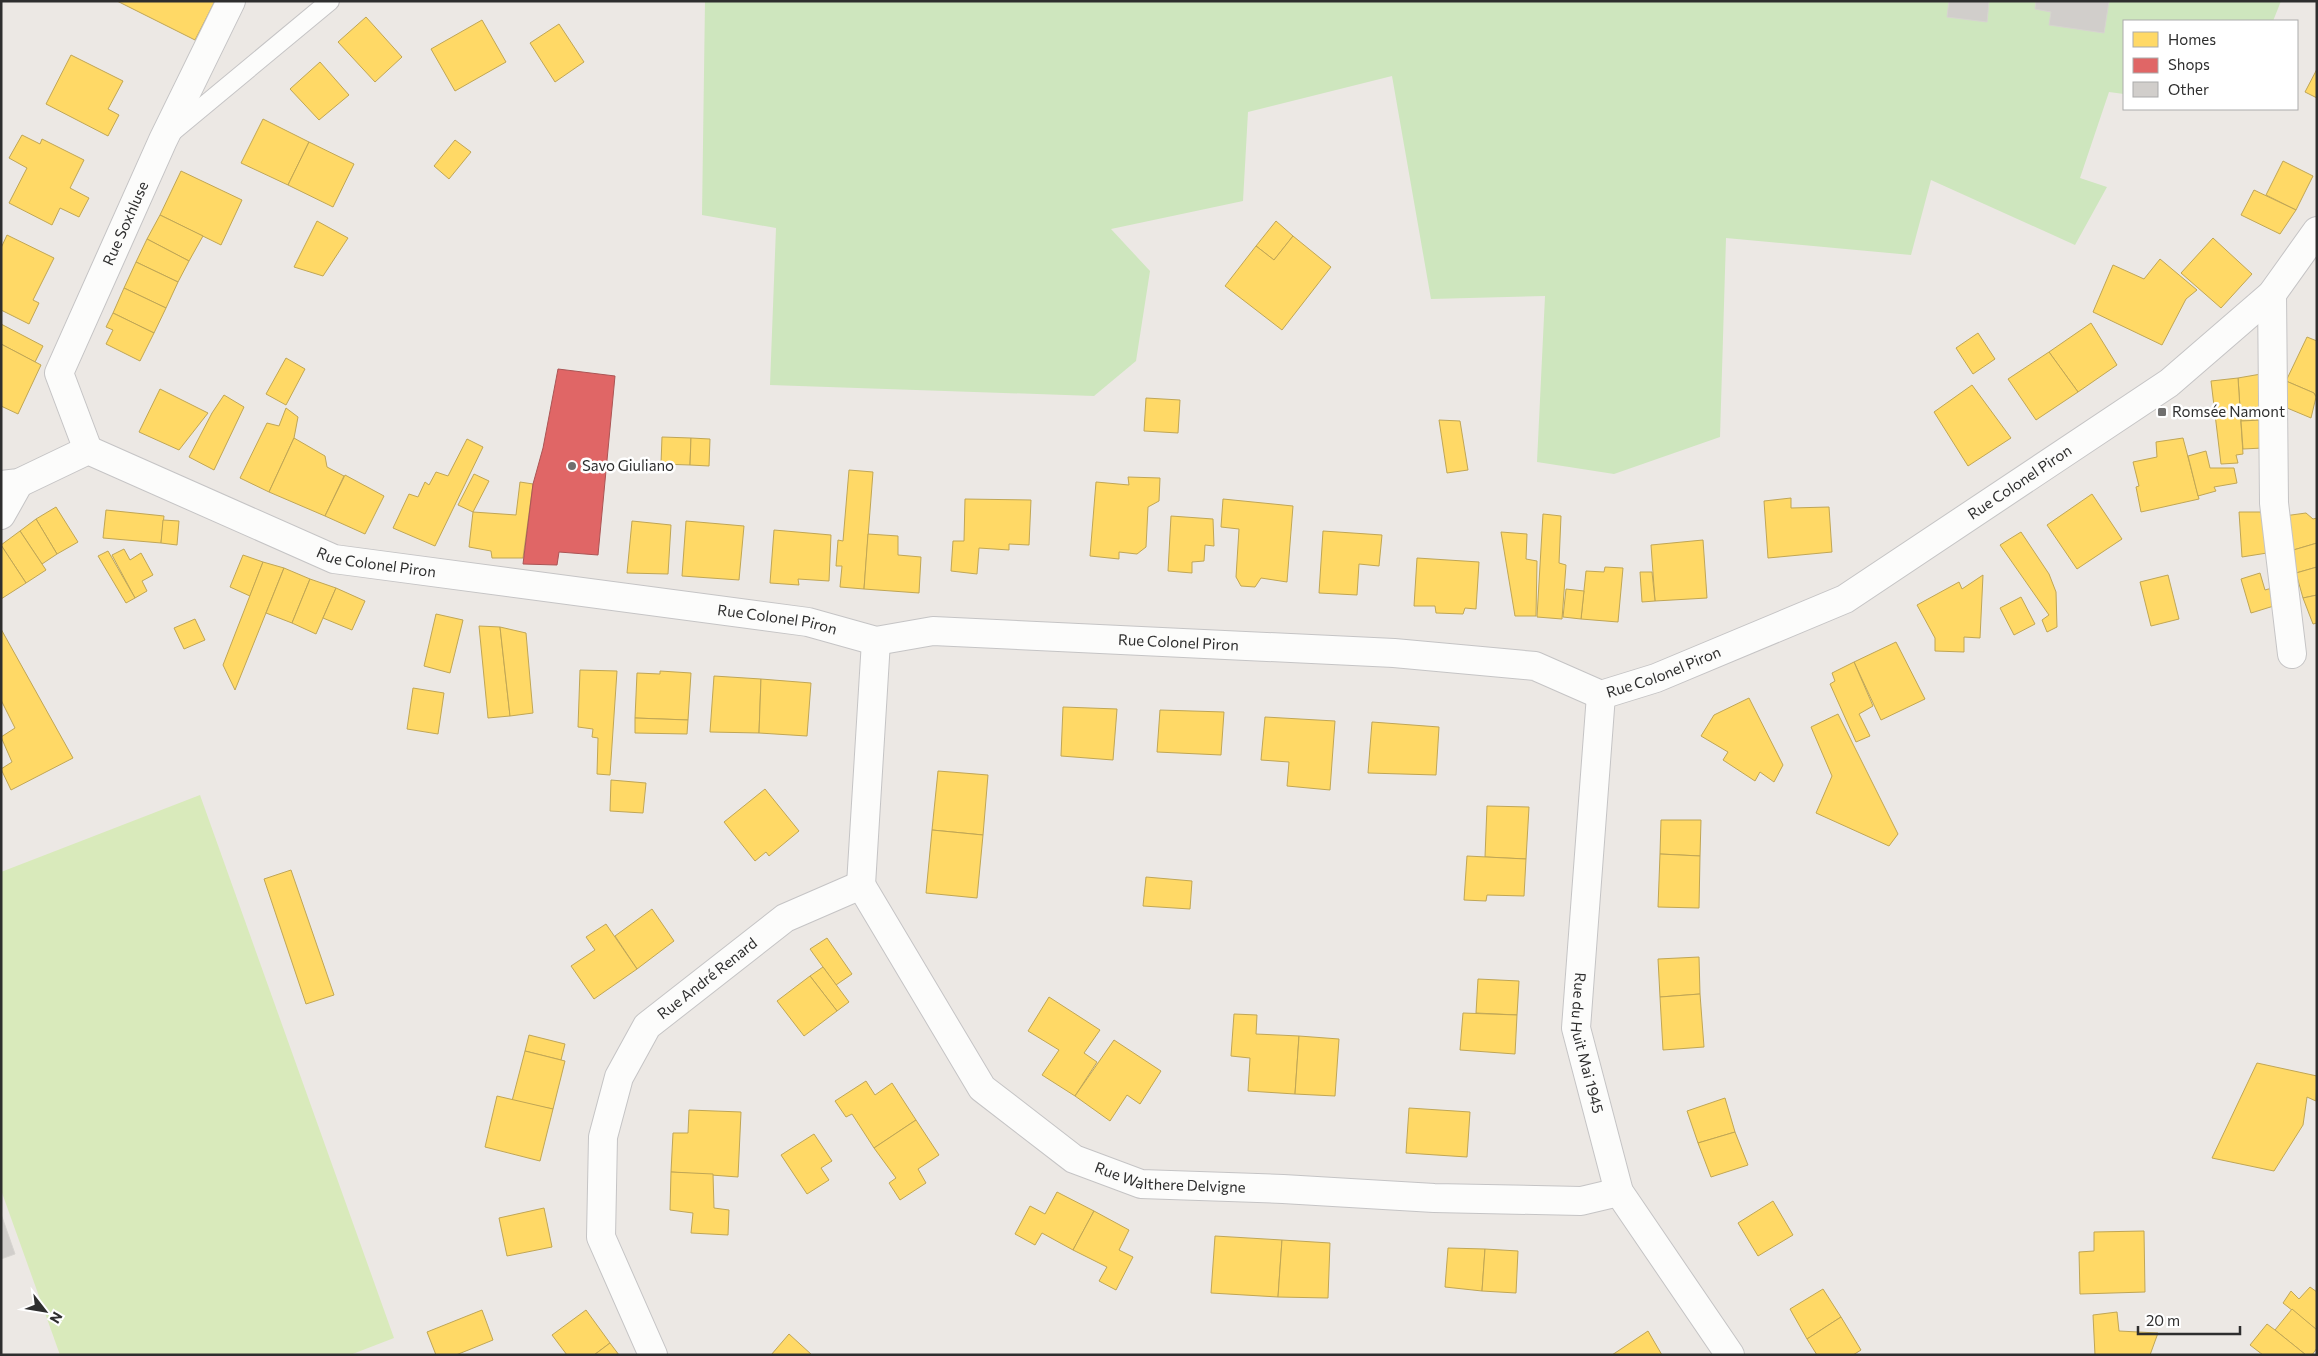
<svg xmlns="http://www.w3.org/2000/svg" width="2318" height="1356" font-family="Commissioner,sans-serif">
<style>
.green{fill:#cee6be}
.pitch{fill:#d9eabb}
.homes{fill:#ffd966;stroke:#c0a655}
.shops{fill:#e06666;stroke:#ab5555}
.building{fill:#d1cecb;stroke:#d7d4d0}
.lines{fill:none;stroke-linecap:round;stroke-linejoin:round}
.service-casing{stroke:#c5c4c5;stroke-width:20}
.minor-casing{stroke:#c5c4c5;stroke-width:30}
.service{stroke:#fcfcfb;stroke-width:18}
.minor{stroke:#fcfcfb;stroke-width:28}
.poi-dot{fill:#706f6e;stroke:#fff;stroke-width:2}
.labels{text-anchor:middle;stroke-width:5;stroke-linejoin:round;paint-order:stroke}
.street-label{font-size:15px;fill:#2e2e2e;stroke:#fff}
.poi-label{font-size:15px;fill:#2e2e2e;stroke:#fff;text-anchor:start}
</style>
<rect width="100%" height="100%" fill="#ece8e4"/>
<path class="green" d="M 705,1 L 2281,1 L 2273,21 L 2124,21 L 2124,94 L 2109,92 L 2080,178 L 2107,187 L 2075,245 L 1931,180 L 1911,255 L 1726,238 L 1720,437 L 1614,474 L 1537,462 L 1545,296 L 1431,299 L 1392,76 L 1248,112 L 1243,201 L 1111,229 L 1150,271 L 1136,361 L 1094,396 L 770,385 L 776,228 L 702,215 Z"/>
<path class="pitch" d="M 200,795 L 394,1338 L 350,1355 L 60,1355 L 1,1190 L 1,872 Z"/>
<g class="homes">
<path d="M 117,1 L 215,1 L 195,40 Z"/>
<path d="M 366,17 L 402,57 L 375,82 L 338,42 Z"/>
<path d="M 482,20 L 506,62 L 455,91 L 431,49 Z"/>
<path d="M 559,24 L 584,62 L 555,82 L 530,43 Z"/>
<path d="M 71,55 L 123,81 L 108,109 L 119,115 L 108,136 L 46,104 Z"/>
<path d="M 320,62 L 349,95 L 319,120 L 290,89 Z"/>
<path d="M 2317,69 L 2317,98 L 2305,92 Z"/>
<path d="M 263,119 L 309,142 L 288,185 L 241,163 Z"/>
<path d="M 22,135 L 40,144 L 42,139 L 84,160 L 70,188 L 89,198 L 79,217 L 60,208 L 52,225 L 9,203 L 27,168 L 9,158 Z"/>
<path d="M 455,140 L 471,152 L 449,179 L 434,166 Z"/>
<path d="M 309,142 L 354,164 L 333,207 L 288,185 Z"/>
<path d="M 2283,161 L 2313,176 L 2296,210 L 2266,195 Z"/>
<path d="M 181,171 L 242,200 L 221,245 L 160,215 Z"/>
<path d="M 2254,190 L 2296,210 L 2280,234 L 2241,215 Z"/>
<path d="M 160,215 L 203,236 L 189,261 L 147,239 Z"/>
<path d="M 317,221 L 348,238 L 323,276 L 294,267 Z"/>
<path d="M 1276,221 L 1293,236 L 1274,260 L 1256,246 Z"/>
<path d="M 7,235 L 54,258 L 33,300 L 39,303 L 29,324 L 1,310 L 1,248 Z"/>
<path d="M 1293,236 L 1331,267 L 1282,330 L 1225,286 L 1256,246 L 1274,260 Z"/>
<path d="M 2213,238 L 2252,274 L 2221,308 L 2181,273 Z"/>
<path d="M 147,239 L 189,261 L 178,282 L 136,262 Z"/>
<path d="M 2160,259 L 2197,290 L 2186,299 L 2162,345 L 2093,312 L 2113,265 L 2144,279 Z"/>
<path d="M 136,262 L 178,282 L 166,308 L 124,288 Z"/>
<path d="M 124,288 L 166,308 L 154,333 L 113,313 Z"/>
<path d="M 113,313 L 154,333 L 140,361 L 106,344 L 113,330 L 106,327 Z"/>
<path d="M 2091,323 L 2117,365 L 2078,392 L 2049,352 Z"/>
<path d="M 1,324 L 43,346 L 35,362 L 1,344 Z"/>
<path d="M 1978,333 L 1995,359 L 1973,374 L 1956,348 Z"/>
<path d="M 2307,337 L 2317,341 L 2317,398 L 2314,393 L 2286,381 Z"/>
<path d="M 1,344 L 41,365 L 18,414 L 1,406 Z"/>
<path d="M 2049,352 L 2078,392 L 2036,420 L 2008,379 Z"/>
<path d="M 286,358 L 305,369 L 286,405 L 266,394 Z"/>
<path d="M 2261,374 L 2261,420 L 2241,421 L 2238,378 Z"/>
<path d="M 2238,378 L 2243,454 L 2236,455 L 2238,463 L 2221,464 L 2211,381 Z"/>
<path d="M 2286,381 L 2314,393 L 2316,397 L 2311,418 L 2280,405 Z"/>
<path d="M 1972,385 L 2011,438 L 1968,466 L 1934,412 Z"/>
<path d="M 160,389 L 208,413 L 179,450 L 139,432 Z"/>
<path d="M 224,395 L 244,407 L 214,470 L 189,457 L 212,413 Z"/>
<path d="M 1146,398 L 1180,400 L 1178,433 L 1144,431 Z"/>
<path d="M 286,408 L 298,417 L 294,438 L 269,492 L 240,478 L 267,423 L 279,426 Z"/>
<path d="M 1439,420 L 1460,421 L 1468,470 L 1447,473 Z"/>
<path d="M 2261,420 L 2263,448 L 2243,449 L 2241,421 Z"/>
<path d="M 662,437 L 691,438 L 690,465 L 661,464 Z"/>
<path d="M 294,438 L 325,456 L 327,467 L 344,476 L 325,516 L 269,492 Z"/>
<path d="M 691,438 L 710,439 L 709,466 L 690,465 Z"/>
<path d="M 2183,438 L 2199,499 L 2141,512 L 2136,487 L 2139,486 L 2133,462 L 2157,457 L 2156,442 Z"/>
<path d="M 467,439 L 483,447 L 435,546 L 393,528 L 409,494 L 418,497 L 425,482 L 429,485 L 436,472 L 448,476 Z"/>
<path d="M 2206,451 L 2210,468 L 2234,468 L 2237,483 L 2214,487 L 2216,491 L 2198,496 L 2188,456 Z"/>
<path d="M 849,470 L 873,472 L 864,589 L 840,587 L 842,566 L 836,566 L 838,540 L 843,541 Z"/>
<path d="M 474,474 L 489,481 L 473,512 L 458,505 Z"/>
<path d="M 345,475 L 384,496 L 365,534 L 325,516 Z"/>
<path d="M 1128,477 L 1160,478 L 1159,501 L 1148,507 L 1146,547 L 1137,554 L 1119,552 L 1119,559 L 1090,556 L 1096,482 L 1129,485 Z"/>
<path d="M 520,482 L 533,484 L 523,558 L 492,558 L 491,551 L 469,547 L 473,512 L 516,515 Z"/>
<path d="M 2092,494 L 2122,539 L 2077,569 L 2047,525 Z"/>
<path d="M 1791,498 L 1791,508 L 1829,507 L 1832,552 L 1768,558 L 1764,501 Z"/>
<path d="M 965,499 L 1031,500 L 1029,545 L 1009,544 L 1009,550 L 979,548 L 977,574 L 951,571 L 953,541 L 964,541 Z"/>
<path d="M 1223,499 L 1293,506 L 1287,582 L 1261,578 L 1255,587 L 1241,586 L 1236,577 L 1239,529 L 1221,527 Z"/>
<path d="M 56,507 L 78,542 L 57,554 L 36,519 Z"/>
<path d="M 106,510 L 164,516 L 161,543 L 103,538 Z"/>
<path d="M 2239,512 L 2266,512 L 2267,553 L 2242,557 Z"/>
<path d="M 2306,513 L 2313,519 L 2317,518 L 2317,543 L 2290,551 L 2284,516 Z"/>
<path d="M 1543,514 L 1561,516 L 1559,563 L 1566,565 L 1562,619 L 1537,617 Z"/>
<path d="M 1171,516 L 1213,519 L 1214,546 L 1205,545 L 1204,561 L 1192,562 L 1192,573 L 1168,571 Z"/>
<path d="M 36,519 L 57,554 L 42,564 L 20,531 Z"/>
<path d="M 163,520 L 179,521 L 177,545 L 161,543 Z"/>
<path d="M 632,521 L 671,525 L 668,574 L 627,573 Z"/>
<path d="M 686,521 L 744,526 L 739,580 L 682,576 Z"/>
<path d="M 774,530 L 831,535 L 829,581 L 798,579 L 799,585 L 770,583 Z"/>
<path d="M 20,531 L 46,570 L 26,583 L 1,545 Z"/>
<path d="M 1323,531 L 1382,535 L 1379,566 L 1359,564 L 1357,595 L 1319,593 Z"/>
<path d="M 1501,532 L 1527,534 L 1526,559 L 1537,561 L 1536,616 L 1515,616 Z"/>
<path d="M 2021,532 L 2049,574 L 2056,592 L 2057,627 L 2047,632 L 2042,620 L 2049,615 L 2000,545 Z"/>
<path d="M 868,534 L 898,536 L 898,555 L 921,557 L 919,593 L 864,589 Z"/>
<path d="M 1703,540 L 1707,598 L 1655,601 L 1651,545 Z"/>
<path d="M 2317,543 L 2317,567 L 2296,573 L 2290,551 Z"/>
<path d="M 1,545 L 26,583 L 1,599 Z"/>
<path d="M 124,549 L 130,560 L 141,553 L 153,575 L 142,581 L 147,591 L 135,598 L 112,555 Z"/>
<path d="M 108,551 L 135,598 L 126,603 L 98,556 Z"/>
<path d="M 243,555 L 263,562 L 250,596 L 230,587 Z"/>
<path d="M 1417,558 L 1479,562 L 1476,609 L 1465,608 L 1463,614 L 1436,613 L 1435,606 L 1414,606 Z"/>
<path d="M 263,562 L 284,568 L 235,690 L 223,665 Z"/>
<path d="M 1605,567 L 1623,568 L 1618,622 L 1581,619 L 1586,571 L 1604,572 Z"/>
<path d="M 2317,567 L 2317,595 L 2303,598 L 2296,573 Z"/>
<path d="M 284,568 L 310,579 L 292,623 L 266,613 Z"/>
<path d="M 1640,572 L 1652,572 L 1655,601 L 1642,602 Z"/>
<path d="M 2260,573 L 2265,590 L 2272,588 L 2277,605 L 2251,613 L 2241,579 Z"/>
<path d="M 1983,575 L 1980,638 L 1964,637 L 1964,652 L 1935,651 L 1935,638 L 1917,605 L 1959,582 L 1962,589 Z"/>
<path d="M 2168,575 L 2179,619 L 2151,626 L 2140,582 Z"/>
<path d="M 310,579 L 336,588 L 316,634 L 292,623 Z"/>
<path d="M 336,588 L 365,601 L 352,630 L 323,618 Z"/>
<path d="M 1566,589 L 1584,591 L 1581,619 L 1563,617 Z"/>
<path d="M 2317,595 L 2317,623 L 2313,624 L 2303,598 Z"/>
<path d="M 2021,597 L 2035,624 L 2014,635 L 2000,608 Z"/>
<path d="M 436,614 L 463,620 L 450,673 L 424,666 Z"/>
<path d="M 195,619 L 205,640 L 184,649 L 174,628 Z"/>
<path d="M 479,626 L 500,627 L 510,716 L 488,718 Z"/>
<path d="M 500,627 L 526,633 L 533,713 L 510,716 Z"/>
<path d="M 1,629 L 73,758 L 11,790 L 1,769 L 12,762 L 1,737 L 15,728 L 1,700 Z"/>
<path d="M 1896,642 L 1925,699 L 1881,720 L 1854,662 Z"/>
<path d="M 1854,662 L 1873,706 L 1859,714 L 1870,736 L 1856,742 L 1830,684 L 1835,681 L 1832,673 Z"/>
<path d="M 580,670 L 617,671 L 610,775 L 597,774 L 598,738 L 592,737 L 593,729 L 578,727 Z"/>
<path d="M 660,671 L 691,673 L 688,720 L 635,718 L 637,673 L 660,674 Z"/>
<path d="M 714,676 L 761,679 L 759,733 L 710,732 Z"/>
<path d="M 761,679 L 811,683 L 807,736 L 759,733 Z"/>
<path d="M 413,688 L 444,693 L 438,734 L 407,729 Z"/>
<path d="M 1749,698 L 1783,765 L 1774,782 L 1760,772 L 1755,781 L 1723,760 L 1728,752 L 1701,736 L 1714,715 Z"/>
<path d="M 1063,707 L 1117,709 L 1113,760 L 1061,756 Z"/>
<path d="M 1160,710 L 1224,712 L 1221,755 L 1157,752 Z"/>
<path d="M 1838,714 L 1898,834 L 1889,846 L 1816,813 L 1832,776 L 1811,727 Z"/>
<path d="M 1265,717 L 1335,721 L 1330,790 L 1287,786 L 1289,762 L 1261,760 Z"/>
<path d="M 635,718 L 688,720 L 687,734 L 635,733 Z"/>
<path d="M 1372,722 L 1439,727 L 1436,775 L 1368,773 Z"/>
<path d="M 938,771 L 988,775 L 983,835 L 932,830 Z"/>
<path d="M 611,780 L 646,783 L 643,813 L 610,811 Z"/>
<path d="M 765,789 L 799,831 L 769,856 L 766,852 L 755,861 L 724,822 Z"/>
<path d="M 1487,806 L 1529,807 L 1526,859 L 1485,857 Z"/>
<path d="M 1661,820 L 1701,820 L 1700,856 L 1660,854 Z"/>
<path d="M 932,830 L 983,835 L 977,898 L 926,893 Z"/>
<path d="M 1660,854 L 1700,856 L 1699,908 L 1658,907 Z"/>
<path d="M 1467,856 L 1526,859 L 1524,896 L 1487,895 L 1486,901 L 1464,900 Z"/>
<path d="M 291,870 L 334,995 L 306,1004 L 264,879 Z"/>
<path d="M 1146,877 L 1192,881 L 1190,909 L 1143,906 Z"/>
<path d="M 652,909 L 674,941 L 637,969 L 615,936 Z"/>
<path d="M 606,924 L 637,969 L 594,999 L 571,966 L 595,950 L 586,937 Z"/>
<path d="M 827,938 L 852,974 L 836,985 L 810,949 Z"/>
<path d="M 1699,957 L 1700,994 L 1660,997 L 1658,959 Z"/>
<path d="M 823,967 L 849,1002 L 837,1011 L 810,976 Z"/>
<path d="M 810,976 L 837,1011 L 804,1036 L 777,1001 Z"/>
<path d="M 1478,979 L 1519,981 L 1517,1015 L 1476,1013 Z"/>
<path d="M 1700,994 L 1704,1047 L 1663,1050 L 1660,997 Z"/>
<path d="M 1049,997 L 1100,1030 L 1084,1053 L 1097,1062 L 1075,1096 L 1042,1075 L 1059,1050 L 1028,1031 Z"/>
<path d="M 1463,1013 L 1517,1015 L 1515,1054 L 1460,1050 Z"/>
<path d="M 1234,1014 L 1257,1015 L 1256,1034 L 1299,1036 L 1295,1094 L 1248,1091 L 1250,1058 L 1231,1056 Z"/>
<path d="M 529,1035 L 565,1044 L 561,1060 L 525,1051 Z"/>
<path d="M 1299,1036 L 1339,1039 L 1335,1096 L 1295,1094 Z"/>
<path d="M 1114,1040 L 1161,1071 L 1140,1104 L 1127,1095 L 1110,1121 L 1075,1096 Z"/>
<path d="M 525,1051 L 565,1061 L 553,1109 L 512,1101 Z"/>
<path d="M 2257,1063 L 2317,1076 L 2316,1101 L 2307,1097 L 2303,1125 L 2274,1171 L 2212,1158 Z"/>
<path d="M 866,1081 L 875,1095 L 892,1083 L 916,1120 L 874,1148 L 852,1114 L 846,1117 L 835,1101 Z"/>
<path d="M 497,1096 L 553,1109 L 540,1161 L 485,1147 Z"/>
<path d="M 1725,1098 L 1735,1132 L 1698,1143 L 1687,1111 Z"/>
<path d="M 1409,1108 L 1470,1112 L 1467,1157 L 1406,1153 Z"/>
<path d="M 689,1110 L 741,1112 L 738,1177 L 671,1172 L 673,1133 L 688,1133 Z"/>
<path d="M 916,1120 L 939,1155 L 918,1169 L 926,1183 L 900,1200 L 889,1183 L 896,1178 L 874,1148 Z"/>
<path d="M 1735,1132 L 1748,1165 L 1711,1177 L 1698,1143 Z"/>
<path d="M 814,1134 L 832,1161 L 821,1168 L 829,1180 L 807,1194 L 781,1155 Z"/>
<path d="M 671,1172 L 713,1174 L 714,1208 L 729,1210 L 728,1235 L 691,1233 L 693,1213 L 670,1210 Z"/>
<path d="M 1057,1192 L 1094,1211 L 1073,1250 L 1042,1233 L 1035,1245 L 1015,1234 L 1030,1206 L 1045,1214 Z"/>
<path d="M 1773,1201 L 1793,1235 L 1758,1256 L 1738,1223 Z"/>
<path d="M 544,1208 L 552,1247 L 507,1256 L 499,1218 Z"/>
<path d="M 1094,1211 L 1129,1230 L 1119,1250 L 1133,1257 L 1116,1290 L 1099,1281 L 1107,1267 L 1073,1250 Z"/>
<path d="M 2144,1231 L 2145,1292 L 2080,1294 L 2079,1252 L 2094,1251 L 2094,1232 Z"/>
<path d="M 1215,1236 L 1282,1240 L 1278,1297 L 1211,1293 Z"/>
<path d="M 1282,1240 L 1330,1243 L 1328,1298 L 1278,1297 Z"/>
<path d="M 1448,1248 L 1485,1249 L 1482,1291 L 1445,1287 Z"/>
<path d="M 1485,1249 L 1518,1251 L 1516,1293 L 1482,1291 Z"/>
<path d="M 2310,1287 L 2317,1292 L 2317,1330 L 2283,1303 L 2291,1291 L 2299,1299 Z"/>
<path d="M 1823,1289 L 1841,1317 L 1807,1339 L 1790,1309 Z"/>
<path d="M 2292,1309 L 2317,1330 L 2317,1348 L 2312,1355 L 2306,1355 L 2275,1330 Z"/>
<path d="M 482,1310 L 493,1340 L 456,1355 L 436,1355 L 427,1332 Z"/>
<path d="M 586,1310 L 610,1343 L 594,1355 L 567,1355 L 552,1335 Z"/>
<path d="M 2117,1312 L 2119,1331 L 2158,1333 L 2150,1355 L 2095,1355 L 2093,1315 Z"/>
<path d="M 1841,1317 L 1861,1350 L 1853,1355 L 1817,1355 L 1807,1339 Z"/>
<path d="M 2267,1324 L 2275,1330 L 2306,1355 L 2263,1355 L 2250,1345 Z"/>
<path d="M 1648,1331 L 1662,1355 L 1612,1355 Z"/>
<path d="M 789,1334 L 812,1355 L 771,1355 Z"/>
<path d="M 610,1343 L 619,1355 L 594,1355 Z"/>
</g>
<path class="shops" d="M 558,369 L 615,376 L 598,555 L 559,552 L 557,565 L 523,564 L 533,484 L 543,448 Z"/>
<g class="building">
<path d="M 1949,1 L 1989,1 L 1987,22 L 1947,17 Z"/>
<path d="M 2036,1 L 2109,1 L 2104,33 L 2049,25 L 2051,12 L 2035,9 Z"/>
<path d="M 1,1214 L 15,1254 L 1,1259 Z"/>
</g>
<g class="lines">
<g class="service-casing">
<path id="service" d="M 171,133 L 330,1"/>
</g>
<g class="minor-casing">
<g id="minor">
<path d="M 2272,294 L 2274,503 L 2292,654"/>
<path id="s1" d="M 88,450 L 59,373 L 163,140 L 231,1"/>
<path id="s2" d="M 1,485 L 19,483 L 88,450 L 334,559 L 808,622 L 876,641 L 933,631 L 1394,653 L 1535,666 L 1601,695 L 1656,678 L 1845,599 L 2169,383 L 2272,294 L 2317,231"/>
<path d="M 1,515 L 19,483"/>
<path id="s3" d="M 1601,695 L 1576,1028 L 1619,1192 L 1730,1355"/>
<path id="s4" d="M 861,885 L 982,1088 L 1074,1159 L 1141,1184 L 1283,1189 L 1434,1198 L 1581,1201 L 1619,1192"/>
<path d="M 861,885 L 876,641"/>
<path id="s5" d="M 653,1355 L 601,1237 L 603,1137 L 619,1077 L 647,1026 L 785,918 L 861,885"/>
</g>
</g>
<use href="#service" class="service"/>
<use href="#minor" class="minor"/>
</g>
<g class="poi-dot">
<rect x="2157" y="407" width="10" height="10" rx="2.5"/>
<circle cx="572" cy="466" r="5"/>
</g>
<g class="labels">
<g class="street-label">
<text dy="5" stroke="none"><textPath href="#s1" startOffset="246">Rue Soxhluse</textPath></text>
<text dy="5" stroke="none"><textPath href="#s2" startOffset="2118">Rue Colonel Piron</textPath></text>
<text dy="5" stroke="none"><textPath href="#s2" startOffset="406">Rue Colonel Piron</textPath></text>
<text dy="5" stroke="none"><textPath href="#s2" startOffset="811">Rue Colonel Piron</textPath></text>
<text dy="5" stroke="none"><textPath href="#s2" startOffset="1216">Rue Colonel Piron</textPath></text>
<text dy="5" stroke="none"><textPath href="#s2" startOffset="1712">Rue Colonel Piron</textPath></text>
<text dy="5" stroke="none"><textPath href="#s5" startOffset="426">Rue André Renard</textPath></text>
<text dy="5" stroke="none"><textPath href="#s3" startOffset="350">Rue du Huit Mai 1945</textPath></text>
<text dy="5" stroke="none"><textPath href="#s4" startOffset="452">Rue Walthere Delvigne</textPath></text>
</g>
<g class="poi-label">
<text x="2172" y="417">Romsée Namont</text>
<text x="582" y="471">Savo Giuliano</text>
</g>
</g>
<rect width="2318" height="1356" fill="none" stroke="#2e2e2e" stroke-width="5"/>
<rect x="2123" y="20" width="175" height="90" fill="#ffffff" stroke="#ababab"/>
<rect x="2133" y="32" width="25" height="15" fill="#ffd966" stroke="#ababab"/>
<text x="2168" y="45" font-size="15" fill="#2e2e2e">Homes</text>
<rect x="2133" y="58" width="25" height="15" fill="#e06666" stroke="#ababab"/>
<text x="2168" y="70" font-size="15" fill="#2e2e2e">Shops</text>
<rect x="2133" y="82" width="25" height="15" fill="#d1cecb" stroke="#ababab"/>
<text x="2168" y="95" font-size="15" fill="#2e2e2e">Other</text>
<g transform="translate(45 1311) rotate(121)" stroke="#ffffff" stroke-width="4" paint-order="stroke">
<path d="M0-4L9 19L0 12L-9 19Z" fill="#2e2e2e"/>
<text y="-8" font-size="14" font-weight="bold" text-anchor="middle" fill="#2e2e2e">N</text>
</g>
<path d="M2138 1326v8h102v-8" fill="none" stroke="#2e2e2e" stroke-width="2.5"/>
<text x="2146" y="1326" font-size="15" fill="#2e2e2e" stroke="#ffffff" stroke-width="4" paint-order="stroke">20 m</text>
</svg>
